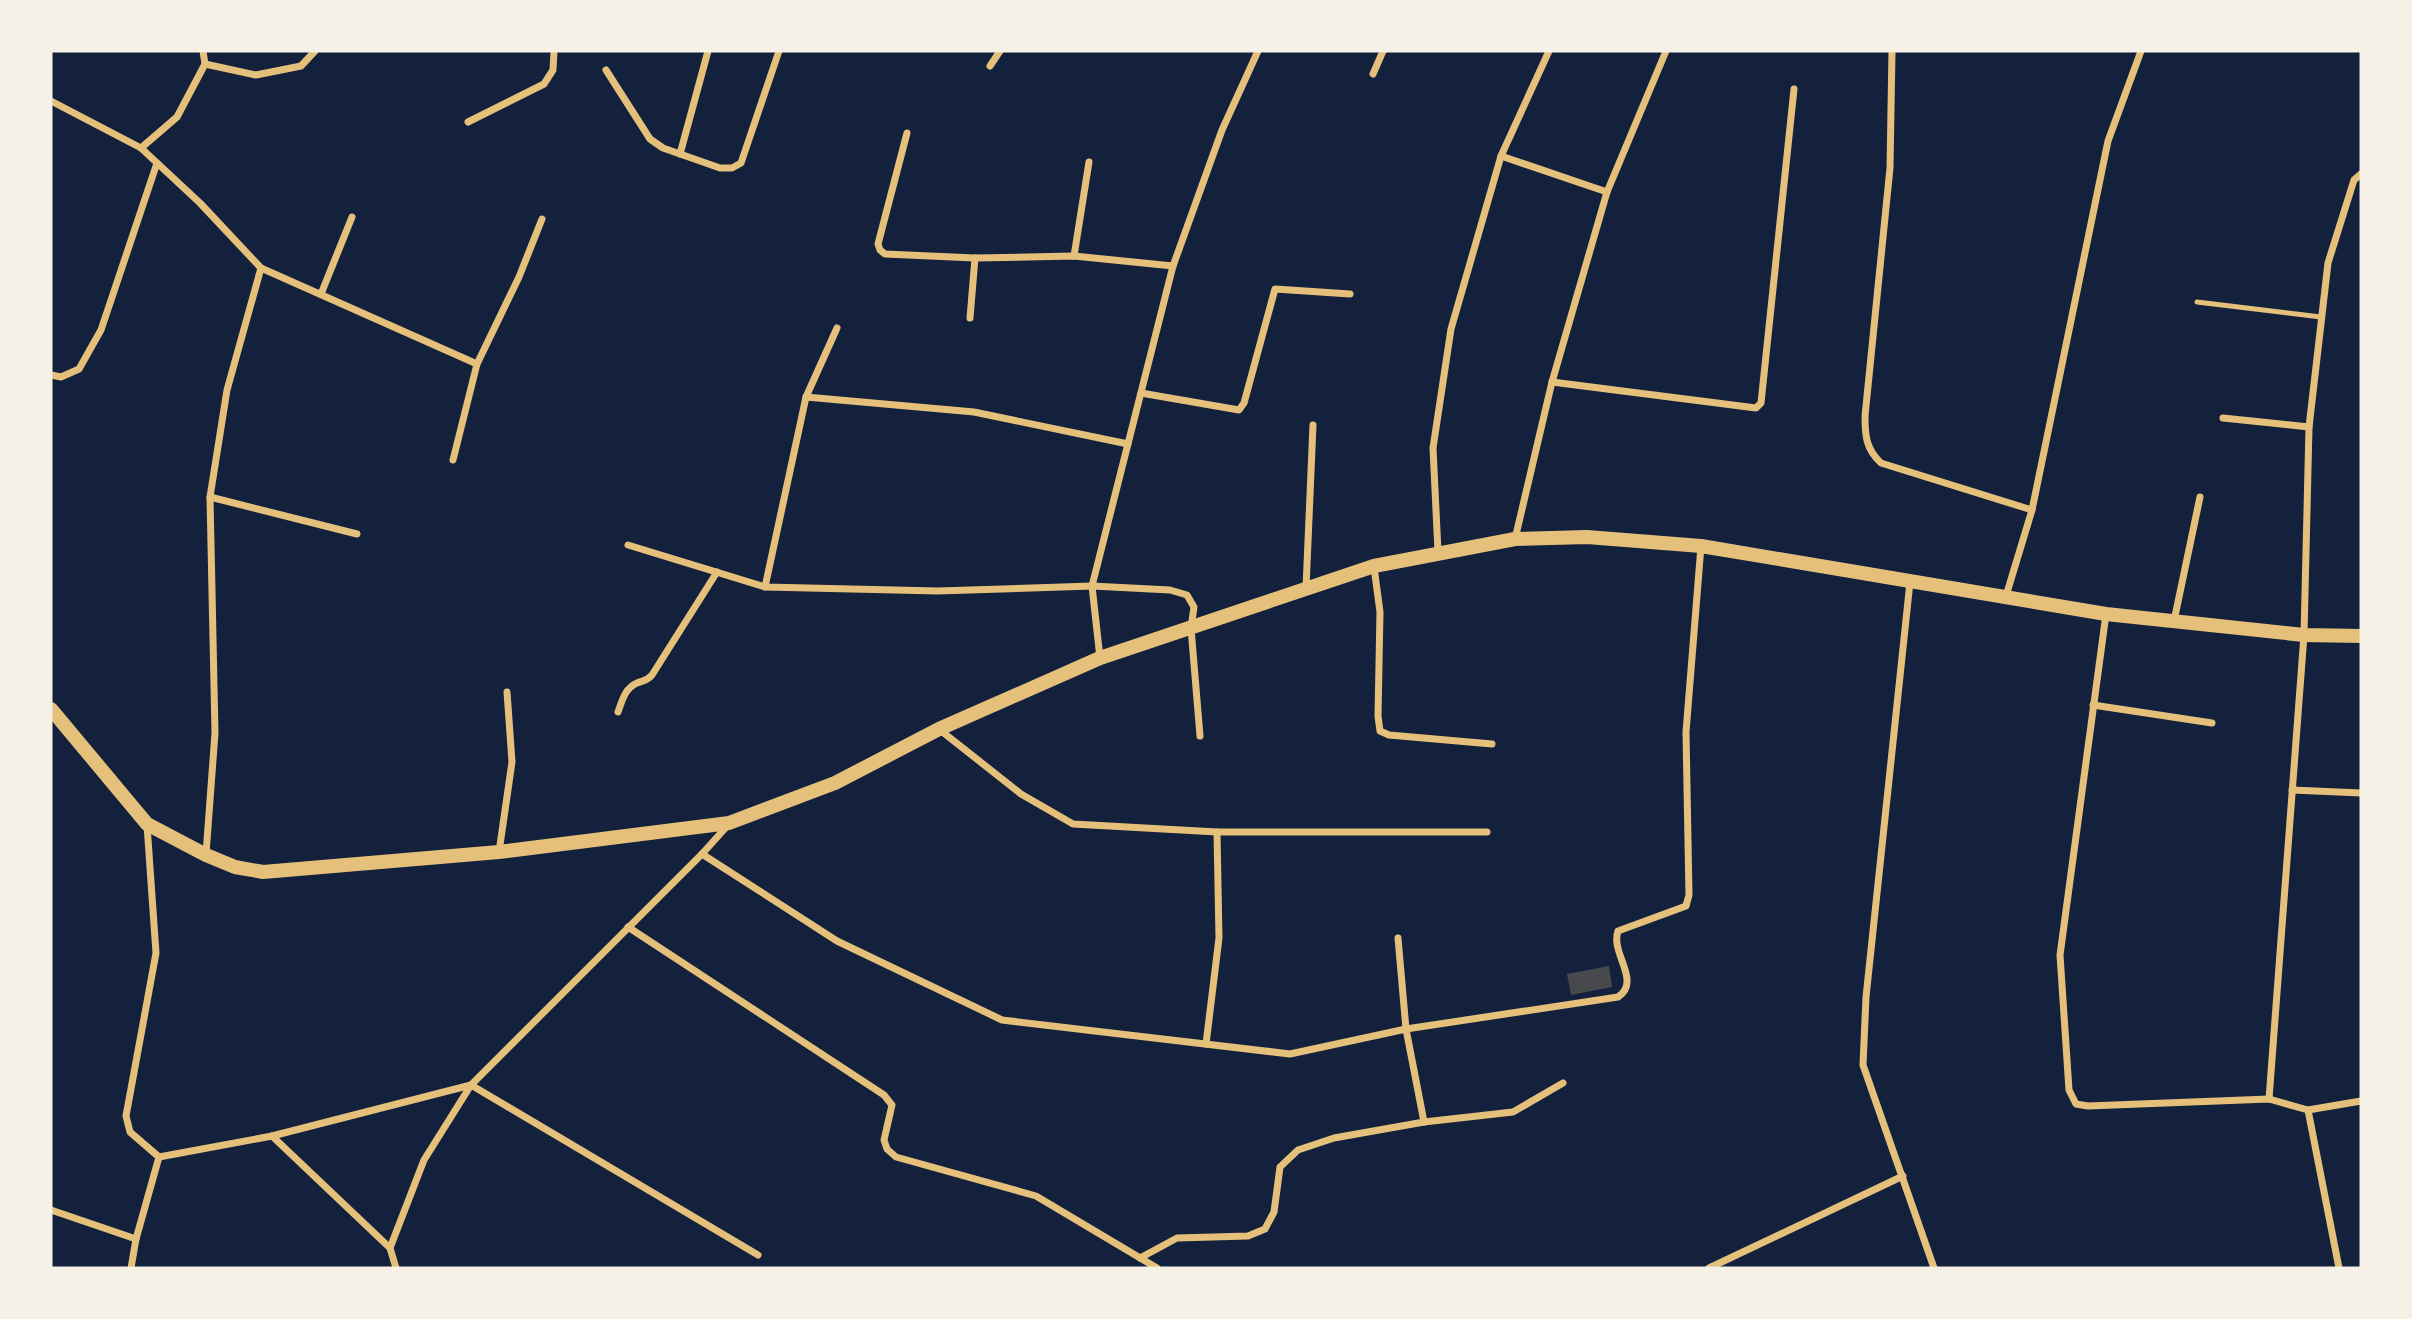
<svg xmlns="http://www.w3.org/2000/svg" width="2412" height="1319" font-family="Roboto,sans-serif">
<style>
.building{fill:#48494c}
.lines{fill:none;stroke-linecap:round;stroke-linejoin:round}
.service{stroke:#e5c07b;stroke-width:5}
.minor{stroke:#e5c07b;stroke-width:7}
.secondary{stroke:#e5c07b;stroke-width:14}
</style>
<rect width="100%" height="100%" fill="#14213d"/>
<path class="building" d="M 1609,966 L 1612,987 L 1571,995 L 1567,974 Z"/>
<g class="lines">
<path class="service" d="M 2197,302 L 2321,317"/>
<g class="minor">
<path d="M 1892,51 L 1890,168 L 1865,416 C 1865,436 1866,449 1881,463 L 2032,510"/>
<path d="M 205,64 L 256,75 L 301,66 L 315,51"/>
<path d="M 990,66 L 1000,51"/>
<path d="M 606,70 L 650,139 L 663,148 L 720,168 L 732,168 L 741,163 L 779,51"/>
<path d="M 1373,74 L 1383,51"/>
<path d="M 51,101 L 141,148 L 200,203 L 261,268 L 477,364"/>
<path d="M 468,122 L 544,84 L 553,70 L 554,51"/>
<path d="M 907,133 L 878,244 L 880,250 L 885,254 L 975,258 L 1074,256 L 1173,266"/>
<path d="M 141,148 L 177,117 L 205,64 L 203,51"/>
<path d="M 680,154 L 708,51"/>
<path d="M 1501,156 L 1607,192"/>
<path d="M 1074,256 L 1089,162"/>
<path d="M 321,294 L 352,217"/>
<path d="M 970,318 L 975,258"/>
<path d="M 51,375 L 61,377 L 79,369 L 101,330 L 157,163"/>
<path d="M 1552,382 L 1756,408 L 1761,403 L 1794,89"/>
<path d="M 1141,393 L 1239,410 L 1244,403 L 1275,289 L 1350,294"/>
<path d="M 806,397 L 974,412 L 1128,444"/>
<path d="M 2223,418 L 2309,427"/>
<path d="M 453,460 L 477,364 L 519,277 L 542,219"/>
<path d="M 210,497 L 357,534"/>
<path d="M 1515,539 L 1552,382 L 1607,192 L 1666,51"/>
<path d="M 628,545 L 765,587 L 938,591 L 1092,586 L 1170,590 L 1187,595 L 1194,607 L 1191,628 L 1200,736"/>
<path d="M 1438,552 L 1433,448 L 1451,329 L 1501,156 L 1549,51"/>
<path d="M 1374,567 L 1380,612 L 1378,716 L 1380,731 L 1389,735 L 1492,744"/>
<path d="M 1910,582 L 1866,997 L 1863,1065 L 1934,1268"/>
<path d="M 765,587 L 806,397 L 837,328"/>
<path d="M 1306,588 L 1313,425"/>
<path d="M 2006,596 L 2032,510 L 2108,141 L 2141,51"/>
<path d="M 2106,614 L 2060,955 L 2069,1090 L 2076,1104 L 2088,1106 L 2269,1099 L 2308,1110 L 2361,1101"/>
<path d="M 2174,621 L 2200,497"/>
<path d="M 1100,658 L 1092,586 L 1173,266 L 1222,130 L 1258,51"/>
<path d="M 2093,705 L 2212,723"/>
<path d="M 618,712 C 622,701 625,688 637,683 C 644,680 647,681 652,675 L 717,572"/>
<path d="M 940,730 L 1021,794 L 1073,824 L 1217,832 L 1487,832"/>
<path d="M 2292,790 L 2361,793"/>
<path d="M 147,825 L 156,953 L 126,1116 L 130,1132 L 159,1157"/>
<path d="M 499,852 L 512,762 L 507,692"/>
<path d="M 206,854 L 215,733 L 210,497 L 227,390 L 261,268"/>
<path d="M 702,854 L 837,941 L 1002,1020 L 1290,1054 L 1406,1029 L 1618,997 C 1642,981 1610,953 1618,931 L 1686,906 L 1689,895 L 1686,732 L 1701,546"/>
<path d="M 628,927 L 884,1095 L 892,1105 L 884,1140 L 887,1149 L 896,1157 L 1036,1196 L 1157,1268"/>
<path d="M 1398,938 L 1406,1029 L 1424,1122"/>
<path d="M 1206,1044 L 1219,938 L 1217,832"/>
<path d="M 2269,1099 L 2304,635 L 2309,427 L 2328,263 L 2354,180 L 2361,174"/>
<path d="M 2308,1110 L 2339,1268"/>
<path d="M 272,1136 L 390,1248"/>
<path d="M 159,1157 L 272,1136 L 471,1085 L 758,1255"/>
<path d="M 51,1210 L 136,1239"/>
<path d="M 1140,1258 L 1177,1238 L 1248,1236 L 1265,1229 L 1274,1212 L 1280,1167 L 1298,1150 L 1334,1138 L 1424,1122 L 1513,1112 L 1563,1083"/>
<path d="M 131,1268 L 136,1239 L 159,1157"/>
<path d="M 396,1268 L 390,1248 L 424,1160 L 471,1085 L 702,854 L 729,824"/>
<path d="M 1709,1268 L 1903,1176"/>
</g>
<path class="secondary" d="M 51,709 L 147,824 L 206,855 L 235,867 L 263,872 L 499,852 L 729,823 L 835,783 L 939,729 L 1100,658 L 1374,566 L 1515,539 L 1587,537 L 1701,546 L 2106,614 L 2304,635 L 2361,636"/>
</g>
<rect width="2412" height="1319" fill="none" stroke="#f6f1e7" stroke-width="105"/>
</svg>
